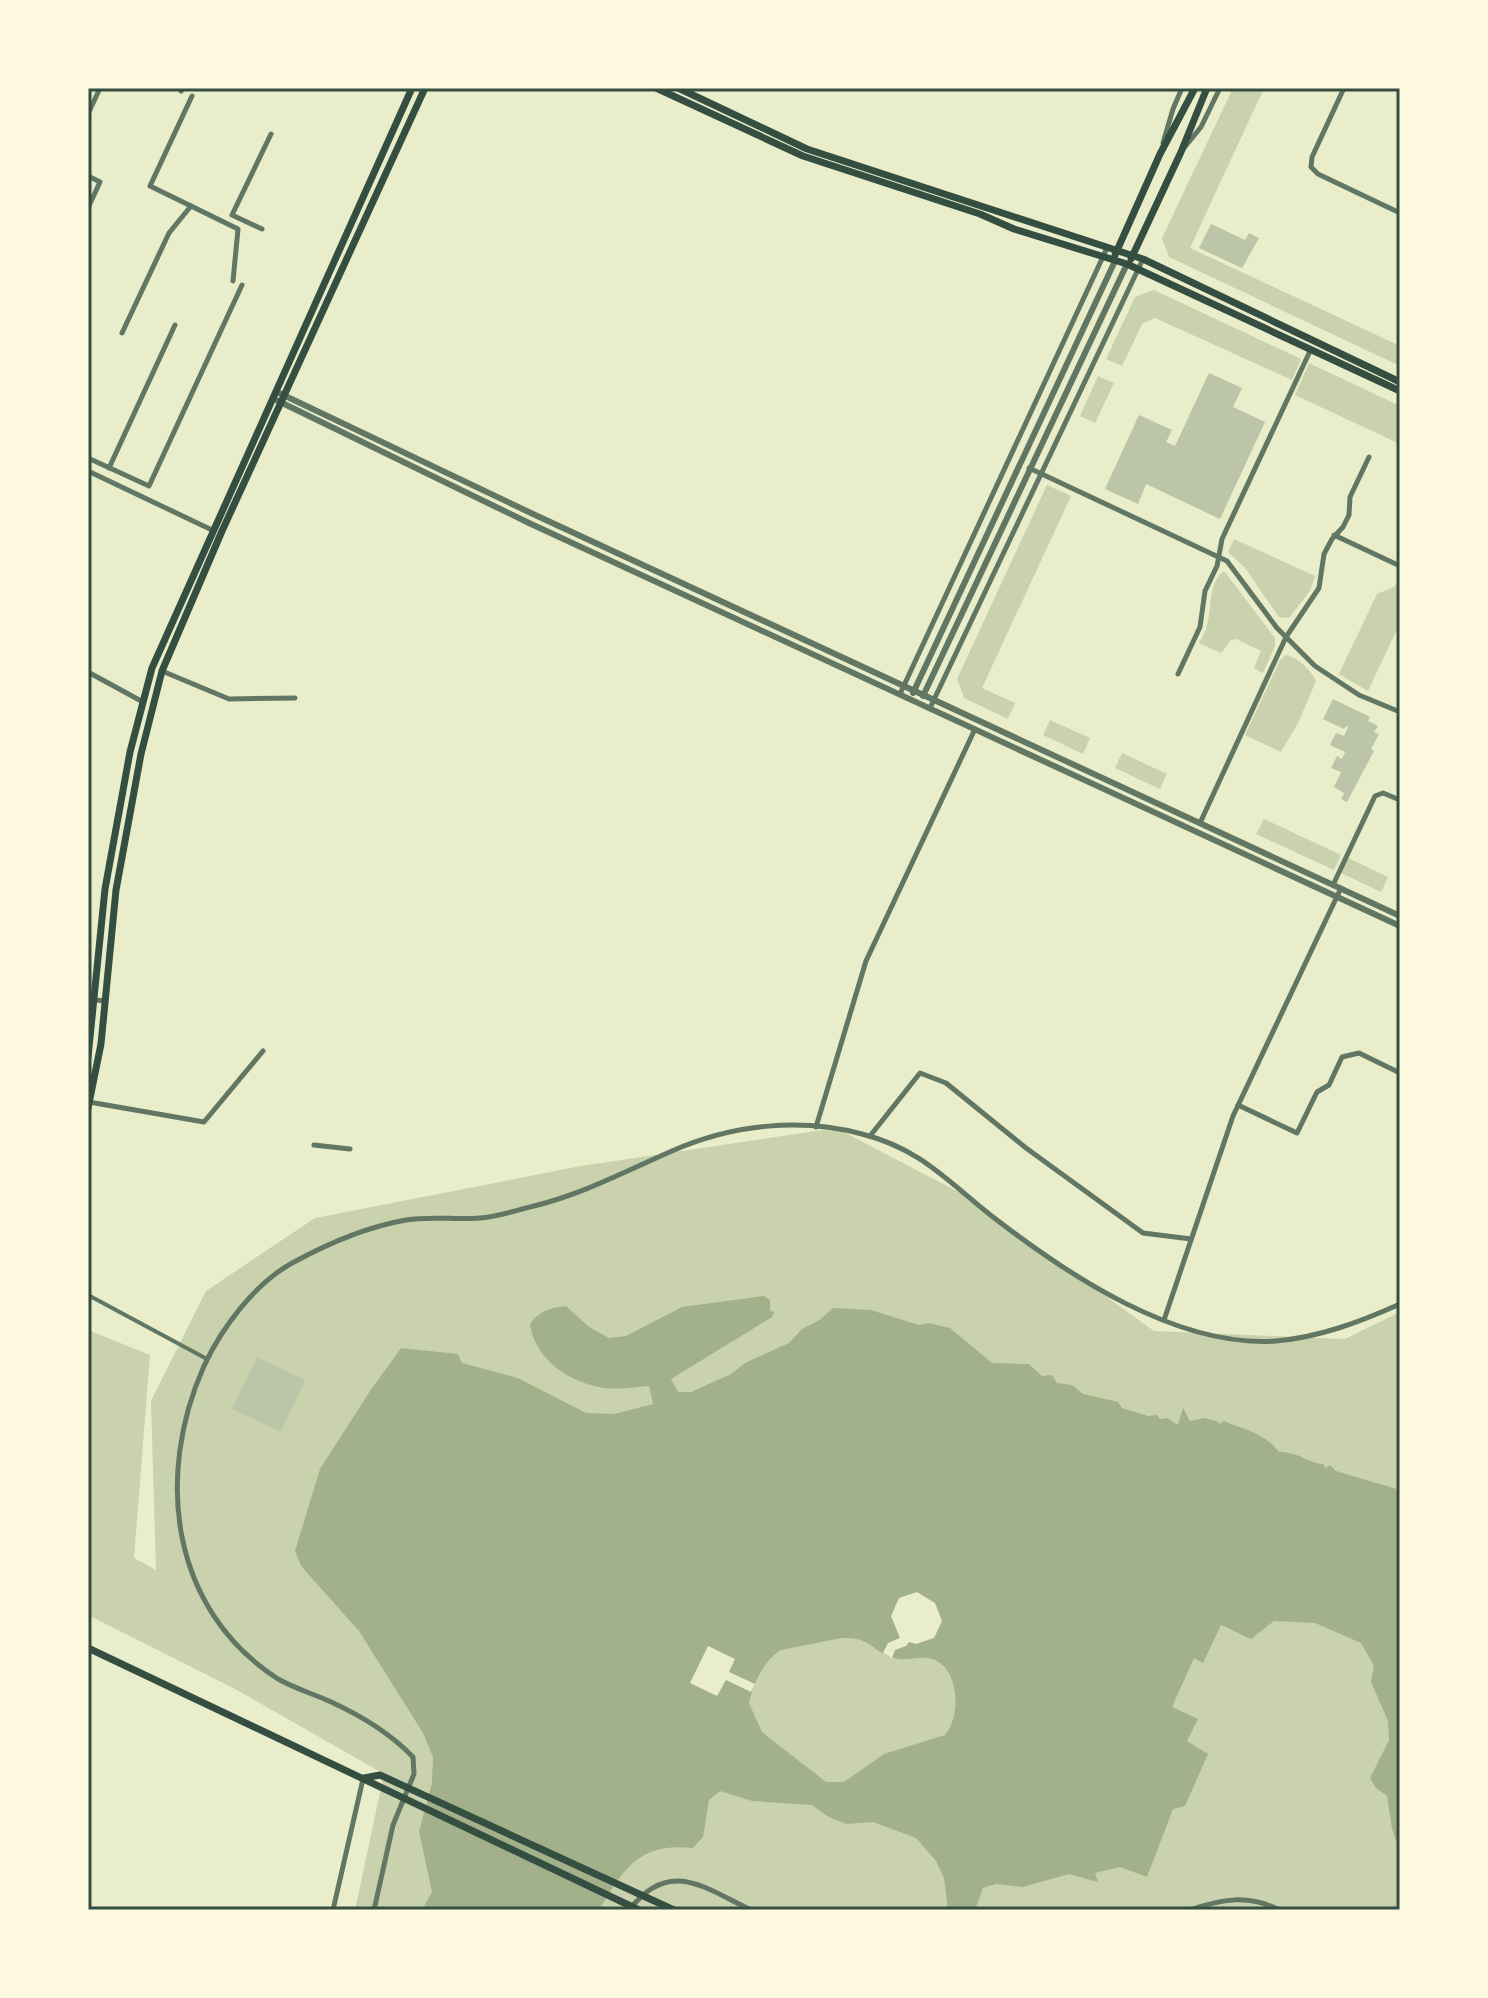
<svg xmlns="http://www.w3.org/2000/svg" width="1488" height="1998" font-family="'Nunito Sans',sans-serif">
<style>
.green{fill:#cad2ad}
.water{fill:#a3b18a;fill-rule:evenodd}
.pier{fill:#e9edc9}
.building{fill:#bcc5a7}
.lines{fill:none;stroke-linecap:round;stroke-linejoin:round}
.pedestrian{stroke:#617663;stroke-width:4}
.minor{stroke:#617663;stroke-width:5}
.tertiary{stroke:#617663;stroke-width:6}
.secondary{stroke:#344e41;stroke-width:7}
.neatline{fill:none;stroke:#344e41;stroke-width:3}
</style>
<rect width="100%" height="100%" fill="#e9edc9"/>
<g class="green">
<path d="M 1233,88 L 1264,88 L 1190,248 L 1400,346 L 1400,366 L 1169,257 L 1162,238 Z"/>
<path d="M 1154,290 L 1301,359 L 1292,380 L 1155,318 L 1142,324 L 1122,366 L 1106,359 L 1135,297 Z"/>
<path d="M 1309,363 L 1400,406 L 1400,444 L 1295,395 Z"/>
<path d="M 1098,376 L 1114,383 L 1095,423 L 1080,416 Z"/>
<path d="M 1047,485 L 1071,496 L 982,688 L 1015,703 L 1008,719 L 964,698 L 957,679 Z"/>
<path d="M 1234,539 L 1315,576 L 1310,591 L 1289,618 L 1279,617 L 1245,568 L 1228,552 Z"/>
<path d="M 1224,571 L 1275,638 L 1275,646 L 1263,673 L 1254,668 L 1261,651 L 1236,639 L 1231,640 L 1221,653 L 1199,643 C 1202,637 1206,631 1207,625 C 1213,606 1207,584 1224,571 Z"/>
<path d="M 1400,580 L 1400,623 L 1368,691 L 1339,674 L 1377,594 L 1394,587 Z"/>
<path d="M 1286,655 C 1297,657 1312,671 1316,681 L 1298,723 L 1281,752 L 1245,735 L 1280,660 Z"/>
<path d="M 1050,720 L 1090,738 L 1083,754 L 1043,735 Z"/>
<path d="M 1122,753 L 1167,774 L 1160,789 L 1115,768 Z"/>
<path d="M 1264,819 L 1341,855 L 1334,870 L 1256,834 Z"/>
<path d="M 1348,858 L 1388,877 L 1381,892 L 1341,873 Z"/>
<path d="M 836,1128 L 970,1198 L 1154,1331 L 1345,1339 L 1400,1312 L 1400,1910 L 355,1910 L 384,1774 L 235,1689 L 88,1615 L 88,1330 L 150,1355 L 134,1558 L 156,1570 L 151,1401 L 206,1291 L 315,1218 L 581,1166 Z"/>
</g>
<path class="water" d="M 764,1296 L 770,1300 L 770,1311 L 774,1312 L 772,1317 L 671,1379 L 678,1392 L 691,1392 L 731,1374 L 745,1363 L 789,1343 L 802,1329 L 821,1319 L 833,1308 L 871,1310 L 919,1325 L 929,1323 L 950,1328 L 992,1363 L 1029,1364 L 1042,1376 L 1052,1375 L 1057,1383 L 1072,1385 L 1083,1394 L 1118,1402 L 1122,1408 L 1148,1416 L 1157,1415 L 1160,1419 L 1167,1418 L 1178,1425 L 1183,1408 L 1190,1421 L 1204,1418 L 1217,1421 L 1219,1424 L 1224,1421 C 1245,1430 1265,1433 1279,1452 C 1299,1452 1308,1463 1323,1464 L 1326,1468 L 1330,1465 L 1336,1471 L 1400,1490 L 1400,1852 L 1392,1829 L 1387,1796 L 1376,1788 L 1370,1778 L 1389,1740 L 1388,1721 L 1371,1682 L 1374,1666 L 1361,1643 L 1315,1623 L 1274,1621 L 1251,1639 L 1221,1625 L 1203,1663 L 1194,1658 L 1172,1707 L 1198,1719 L 1187,1741 L 1208,1754 L 1185,1806 L 1173,1809 L 1147,1877 L 1120,1867 L 1095,1873 L 1098,1882 L 1069,1874 L 1023,1887 L 996,1884 L 983,1888 L 975,1910 L 948,1910 L 944,1878 L 936,1861 L 916,1838 L 873,1822 L 846,1824 L 827,1816 L 812,1805 L 752,1801 L 720,1791 L 709,1800 L 703,1837 L 693,1848 C 639,1843 625,1867 599,1910 L 422,1910 L 432,1892 L 419,1832 L 432,1783 L 433,1757 L 423,1733 L 359,1631 L 301,1566 L 295,1551 L 320,1469 L 370,1391 L 401,1348 L 458,1354 L 462,1363 L 518,1378 L 586,1413 L 614,1414 L 653,1404 L 649,1386 C 635,1387 619,1390 605,1388 C 571,1384 534,1359 530,1324 C 541,1310 549,1308 566,1306 L 589,1327 L 609,1338 L 626,1336 L 682,1307 ZM 842,1638 C 872,1637 872,1652 894,1658 C 906,1662 919,1655 932,1659 C 959,1667 962,1715 945,1735 L 884,1754 L 844,1782 L 826,1782 L 762,1732 L 749,1703 C 753,1684 764,1660 781,1650 Z"/>
<g class="pier">
<path d="M 917,1592 L 935,1603 L 942,1621 L 934,1638 L 916,1644 L 909,1642 L 906,1646 L 895,1650 L 892,1658 L 883,1653 L 888,1643 L 900,1638 L 891,1616 L 899,1598 Z"/>
<path d="M 708,1646 L 735,1659 L 729,1672 L 755,1684 L 751,1692 L 726,1680 L 717,1696 L 690,1683 Z"/>
</g>
<g class="building">
<path d="M 1211,224 L 1245,240 L 1249,233 L 1259,238 L 1242,268 L 1199,248 Z"/>
<path d="M 1209,373 L 1242,388 L 1233,407 L 1265,422 L 1220,519 L 1146,484 L 1138,504 L 1105,489 L 1139,415 L 1172,430 L 1166,442 L 1175,446 Z"/>
<path d="M 1333,699 L 1370,717 L 1368,721 L 1378,726 L 1374,732 L 1379,734 L 1371,749 L 1374,751 L 1347,802 L 1341,799 L 1344,793 L 1334,787 L 1341,772 L 1331,768 L 1337,756 L 1342,759 L 1345,752 L 1330,745 L 1336,733 L 1344,736 L 1348,727 L 1346,726 L 1344,729 L 1323,719 Z"/>
<path d="M 257,1357 L 305,1380 L 281,1432 L 232,1409 Z"/>
</g>
<g class="lines">
<path class="pedestrian" d="M 88,1295 L 207,1359"/>
<g class="minor">
<path d="M 1344,88 L 1312,157 L 1311,167 L 1318,174 L 1400,213"/>
<path d="M 181,91 L 183,88"/>
<path d="M 88,114 L 100,88"/>
<path d="M 1163,143 L 1173,109 L 1182,88"/>
<path d="M 1184,148 L 1201,127 L 1220,88"/>
<path d="M 88,176 L 100,182 L 88,208"/>
<path d="M 191,206 L 150,186 L 192,96"/>
<path d="M 262,229 L 232,215 L 271,134"/>
<path d="M 122,333 L 169,233 L 191,206 L 238,229 L 233,281"/>
<path d="M 88,458 L 149,486 L 242,285"/>
<path d="M 109,468 L 175,325"/>
<path d="M 1029,468 L 1227,561 L 1277,628 L 1315,666 L 1359,695 L 1400,712"/>
<path d="M 88,471 L 212,530"/>
<path d="M 1334,535 L 1400,566"/>
<path d="M 162,671 L 229,699 L 295,698"/>
<path d="M 88,672 L 143,702"/>
<path d="M 1178,674 L 1200,627 L 1205,591 L 1217,566 L 1222,539 L 1311,349"/>
<path d="M 900,694 L 1107,248"/>
<path d="M 930,708 L 1143,259"/>
<path d="M 1200,823 L 1286,637 L 1319,588 L 1324,554 L 1332,539 L 1343,527 L 1349,515 L 1350,497 L 1369,457"/>
<path d="M 1333,885 L 1375,796 L 1383,793 L 1400,800"/>
<path d="M 88,999 L 105,1001"/>
<path d="M 89,1102 L 204,1122 L 263,1051"/>
<path d="M 1238,1105 L 1297,1133 L 1317,1092 L 1329,1085 L 1342,1057 L 1359,1053 L 1400,1073"/>
<path d="M 816,1127 L 866,961 L 975,729"/>
<path d="M 870,1136 L 920,1073 L 946,1083 L 1026,1148 L 1143,1233 L 1191,1239"/>
<path d="M 314,1145 L 350,1149"/>
<path d="M 1164,1320 L 1233,1116 L 1341,888"/>
<path d="M 333,1910 L 363,1779"/>
<path d="M 374,1910 L 393,1825 L 414,1774 L 413,1757 C 390,1733 360,1715 329,1701 C 313,1694 294,1688 278,1679 C 170,1609 155,1476 204,1366 C 222,1327 256,1282 294,1262 C 329,1243 366,1227 406,1220 C 430,1216 456,1220 480,1218 C 498,1217 517,1210 534,1206 C 583,1194 626,1171 672,1151 C 731,1125 799,1117 862,1134 C 921,1149 947,1181 993,1217 C 1068,1275 1177,1348 1276,1341 C 1320,1337 1360,1322 1400,1304"/>
<path d="M 629,1910 C 669,1858 703,1887 751,1910"/>
<path d="M 1190,1910 C 1221,1899 1249,1894 1279,1910"/>
</g>
<g class="tertiary">
<path d="M 277,392 L 533,514 L 1400,916"/>
<path d="M 274,399 L 529,523 L 1400,926"/>
<path d="M 913,693 L 1115,261"/>
<path d="M 923,696 L 1127,264"/>
</g>
<g class="secondary">
<path d="M 656,88 L 803,156 L 980,214 L 1014,229 L 1127,264 L 1400,391"/>
<path d="M 678,88 L 807,149 L 1143,259 L 1400,382"/>
<path d="M 1115,255 L 1160,154 L 1195,88"/>
<path d="M 1131,259 L 1181,152 L 1207,88"/>
<path d="M 88,1057 L 105,889 L 130,752 L 152,668 L 412,88"/>
<path d="M 88,1108 L 101,1044 L 116,890 L 141,754 L 162,671 L 222,531 L 425,88"/>
<path d="M 88,1648 L 639,1910"/>
<path d="M 364,1778 L 380,1775 L 674,1910"/>
</g>
</g>
<rect width="1488" height="1998" fill="none" stroke="#fefae0" stroke-width="180"/>
<rect x="90" y="90" width="1308" height="1818" class="neatline"/>
</svg>
